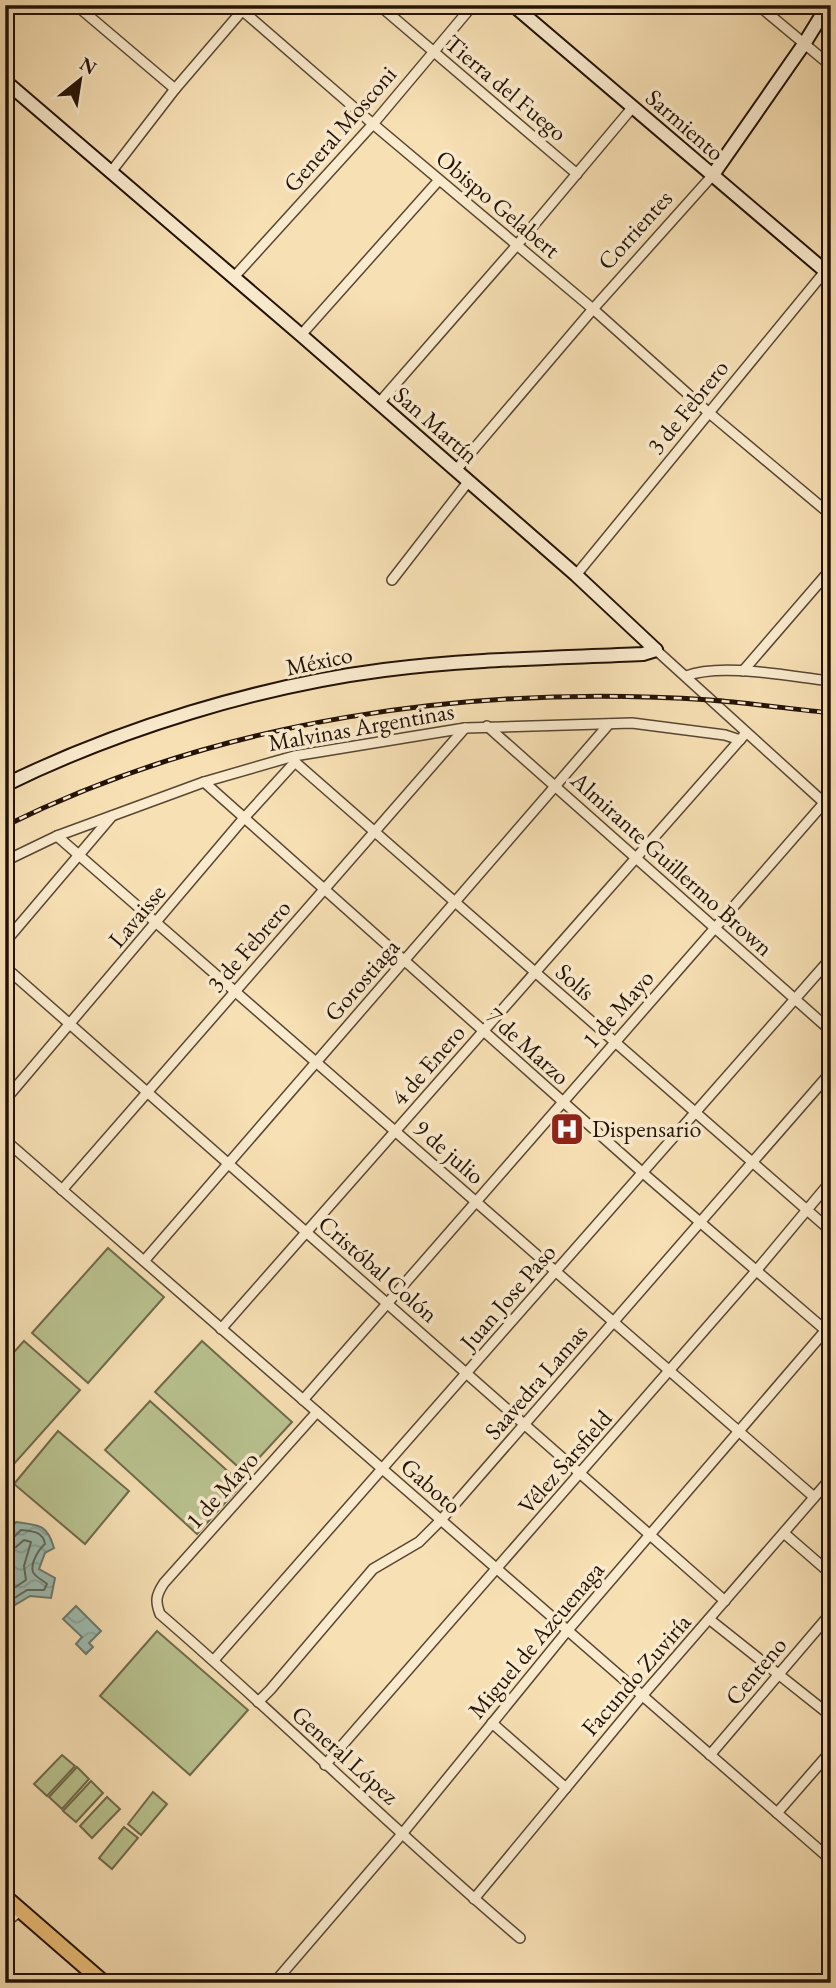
<svg xmlns="http://www.w3.org/2000/svg" width="836" height="1988" font-family="'EB Garamond',serif">
<style>
.park{fill:#b9c390;stroke:#6e6a4b;stroke-width:2}
.water{fill:url(#water-waves);stroke:#6c796d;stroke-width:2}
.lines{fill:none;stroke-linecap:round;stroke-linejoin:round}
.shore{stroke:#60685c;stroke-width:2}
.street-casing{stroke:#584632;stroke-width:12}
.secondary-casing{stroke:#231206;stroke-width:16}
.primary-casing{stroke:#231206;stroke-width:18}
.street{stroke:#faebce;stroke-width:9}
.secondary{stroke:#faebce;stroke-width:12}
.primary{stroke:#ecc07a;stroke-width:14}
.rail-casing{stroke:#231206;stroke-width:5}
.rail{stroke:#faebce;stroke-width:2.5;stroke-dasharray:8;stroke-linecap:butt}
.labels{text-anchor:middle;stroke-width:7;stroke-linejoin:round;paint-order:stroke}
.street-label{font-size:24px;fill:#231206;stroke:#faebce}
.poi-label{font-size:24px;fill:#231206;stroke:#faebce;text-anchor:start}
</style>
<defs>
<pattern id="water-waves" width="16" height="10" patternUnits="userSpaceOnUse" patternTransform="scale(1.75)"><rect width="16" height="10" fill="#9dbdb1"/><path d="M0 5q4-4 8 0t8 0" fill="none" stroke="#87a197"/></pattern>
</defs>
<rect width="100%" height="100%" fill="#f7e0b4"/>
<filter id="stains"><feTurbulence type="fractalNoise" baseFrequency=".00286" numOctaves="4"/><feColorMatrix values="0 0 0 0 .2 0 0 0 0 .09 0 0 0 0 .02 0 0 0 .5 -.17"/></filter>
<radialGradient id="worn" r=".72"><stop offset=".6" stop-color="#630" stop-opacity="0"/><stop offset="1" stop-color="#630" stop-opacity=".3"/></radialGradient>
<g class="park">
<path d="M 108,1248 L 164,1297 L 88,1383 L 32,1333 Z"/>
<path d="M 24,1341 L 80,1390 L 5,1474 L 5,1362 Z"/>
<path d="M 202,1341 L 292,1422 L 245,1473 L 155,1392 Z"/>
<path d="M 150,1401 L 242,1484 L 197,1534 L 105,1450 Z"/>
<path d="M 58,1431 L 129,1491 L 85,1544 L 14,1484 Z"/>
<path d="M 157,1631 L 248,1710 L 190,1775 L 100,1696 Z"/>
<path d="M 62,1755 L 75,1766 L 47,1796 L 34,1784 Z"/>
<path d="M 77,1767 L 89,1779 L 62,1809 L 49,1797 Z"/>
<path d="M 91,1781 L 103,1793 L 76,1822 L 63,1811 Z"/>
<path d="M 153,1792 L 167,1804 L 141,1835 L 128,1824 Z"/>
<path d="M 107,1797 L 120,1809 L 92,1838 L 80,1826 Z"/>
<path d="M 124,1827 L 138,1838 L 112,1869 L 99,1858 Z"/>
</g>
<g class="water">
<path d="M 16,1522 C 39,1525 47,1524 54,1548 L 45,1553 L 39,1569 L 55,1578 L 51,1598 L 30,1596 L 5,1611 L 5,1537 Z"/>
<path d="M 76,1606 L 101,1631 L 89,1643 L 93,1647 L 86,1654 L 76,1644 L 82,1637 L 63,1619 Z"/>
</g>
<g class="lines">
<g class="shore">
<path d="M 5,1540 L 12,1539 L 21,1530 C 31,1531 43,1531 45,1544 C 39,1549 30,1563 33,1572 C 35,1577 43,1580 47,1584 L 44,1590 L 27,1590 L 5,1604"/>
<path d="M 5,1549 L 16,1547 L 24,1540 L 31,1542 L 24,1566 L 26,1580 L 5,1594"/>
</g>
<g class="street-casing">
<g id="street">
<path d="M 76,5 L 175,89"/>
<path d="M 236,5 L 373,124 L 593,309 L 708,412 L 831,515"/>
<path d="M 379,5 L 577,174"/>
<path d="M 758,5 L 831,66"/>
<path d="M 111,172 L 175,89 L 247,5"/>
<path d="M 234,277 L 373,124 L 473,5"/>
<path d="M 301,335 L 439,180"/>
<path d="M 379,403 L 517,245 L 632,108"/>
<path d="M 456,470 L 593,309 L 712,176"/>
<path d="M 576,575 L 831,264"/>
<path d="M 392,580 L 468,482"/>
<path d="M 656,650 L 831,809"/>
<path d="M 743,671 L 831,569"/>
<path d="M 686,676 C 722,662 791,677 831,681"/>
<path d="M 487,726 L 831,1031"/>
<path d="M 295,762 L 831,1231"/>
<path d="M 204,782 L 643,1173 L 831,1335"/>
<path d="M 57,836 L 814,1497"/>
<path d="M 5,861 L 57,836 L 204,782 L 294,756 L 465,728 L 632,723 L 725,735 L 740,740"/>
<path d="M 5,942 L 112,816"/>
<path d="M 5,967 L 725,1601"/>
<path d="M 5,1100 L 244,818 L 295,762 L 294,758"/>
<path d="M 5,1140 L 831,1860"/>
<path d="M 62,1190 L 465,728"/>
<path d="M 144,1261 L 609,724"/>
<path d="M 221,1329 L 746,733"/>
<path d="M 303,1400 L 824,803"/>
<path d="M 317,1412 L 164,1583 C 156,1595 155,1601 160,1614 C 282,1719 397,1834 520,1938"/>
<path d="M 785,1534 L 831,1574"/>
<path d="M 709,1619 L 831,1716"/>
<path d="M 214,1660 L 831,958"/>
<path d="M 258,1702 L 270,1690 L 373,1569 L 419,1542 L 441,1520 L 831,1072"/>
<path d="M 492,1723 L 566,1788"/>
<path d="M 710,1755 L 831,1613"/>
<path d="M 325,1765 L 756,1271 L 831,1181"/>
<path d="M 777,1813 L 831,1751"/>
<path d="M 474,1899 L 642,1696 L 831,1478"/>
<path d="M 5,1923 L 21,1910"/>
<path d="M 274,1983 L 402,1834 L 568,1630 L 831,1324"/>
</g>
</g>
<g class="secondary-casing">
<g id="secondary">
<path d="M 513,5 L 831,276"/>
<path d="M 5,81 L 301,335 L 576,575 L 656,650"/>
<path d="M 712,176 L 804,44 L 828,5"/>
<path d="M 5,785 C 119,729 259,686 384,670 C 470,659 557,658 643,654 L 656,650"/>
</g>
</g>
<g class="primary-casing">
<path id="primary" d="M 5,1897 L 104,1983"/>
</g>
<use href="#street" class="street"/>
<use href="#secondary" class="secondary"/>
<use href="#primary" class="primary"/>
<g class="rail-casing">
<path id="rail" d="M 5,826 C 221,719 471,684 710,700 C 750,703 791,709 831,713"/>
</g>
<use href="#rail" class="rail"/>
</g>
<defs>
<g id="hospital-square" transform="scale(1.75)"><rect x="-9" y="-9" width="18" height="18" rx="4" fill="#8f2418" stroke="#faebce"/><path d="M-5-5h3v3.5h4V-5h3V5h-3V1.5h-4V5h-3Z" fill="#fff"/></g>
</defs>
<g fill-rule="evenodd">
<use href="#hospital-square" x="567" y="1129"/>
</g>
<g class="labels">
<g class="street-label">
<text transform="translate(506 88) rotate(40)" y="8">Tierra del Fuego</text>
<text transform="translate(685 125) rotate(41)" y="8">Sarmiento</text>
<text transform="translate(340 129) rotate(-49)" y="8">General Mosconi</text>
<text transform="translate(498 204) rotate(40)" y="8">Obispo Gelabert</text>
<text transform="translate(635 230) rotate(-48)" y="8">Corrientes</text>
<text transform="translate(688 407) rotate(-51)" y="8">3 de Febrero</text>
<text transform="translate(436 425) rotate(41)" y="8">San Martín</text>
<text transform="translate(319 661) rotate(-12)" y="8">México</text>
<text transform="translate(361 727) rotate(-10)" y="8">Malvinas Argentinas</text>
<text transform="translate(672 864) rotate(42)" y="8">Almirante Guillermo Brown</text>
<text transform="translate(137 916) rotate(-50)" y="8">Lavaisse</text>
<text transform="translate(249 946) rotate(-49)" y="8">3 de Febrero</text>
<text transform="translate(362 980) rotate(-49)" y="8">Gorostiaga</text>
<text transform="translate(575 982) rotate(41)" y="8">Solís</text>
<text transform="translate(618 1009) rotate(-49)" y="8">1 de Mayo</text>
<text transform="translate(528 1046) rotate(42)" y="8">7 de Marzo</text>
<text transform="translate(428 1065) rotate(-49)" y="8">4 de Enero</text>
<text transform="translate(449 1152) rotate(41)" y="8">9 de julio</text>
<text transform="translate(378 1269) rotate(41)" y="8">Cristóbal Colón</text>
<text transform="translate(508 1297) rotate(-49)" y="8">Juan Jose Paso</text>
<text transform="translate(536 1382) rotate(-49)" y="8">Saavedra Lamas</text>
<text transform="translate(565 1462) rotate(-49)" y="8">Vélez Sarsfield</text>
<text transform="translate(431 1486) rotate(41)" y="8">Gaboto</text>
<text transform="translate(222 1490) rotate(-48)" y="8">1 de Mayo</text>
<text transform="translate(536 1640) rotate(-50)" y="8">Miguel de Azcuenaga</text>
<text transform="translate(756 1671) rotate(-50)" y="8">Centeno</text>
<text transform="translate(636 1675) rotate(-49)" y="8">Facundo Zuviría</text>
<text transform="translate(345 1755) rotate(42)" y="8">General López</text>
</g>
<g class="poi-label">
<text x="592" y="1137">Dispensario</text>
</g>
</g>
<rect width="836" height="1988" fill="none" stroke="#f7e0b4" stroke-width="28"/>
<rect x="7" y="7" width="822" height="1974" fill="none" stroke="#231206" stroke-width="3.5"/>
<rect x="14" y="14" width="808" height="1960" fill="none" stroke="#231206" stroke-width="2"/>
<g transform="translate(80 80) rotate(30)" stroke="#faebce" stroke-width="5" paint-order="stroke">
<path d="M0-5L12 26L0 18L-12 26Z" fill="#231206"/>
<text y="-10" font-size="19" font-weight="bold" text-anchor="middle" fill="#231206">N</text>
</g>
<rect width="100%" height="100%" filter="url(#stains)"/>
<rect width="100%" height="100%" fill="url(#worn)"/>
</svg>
